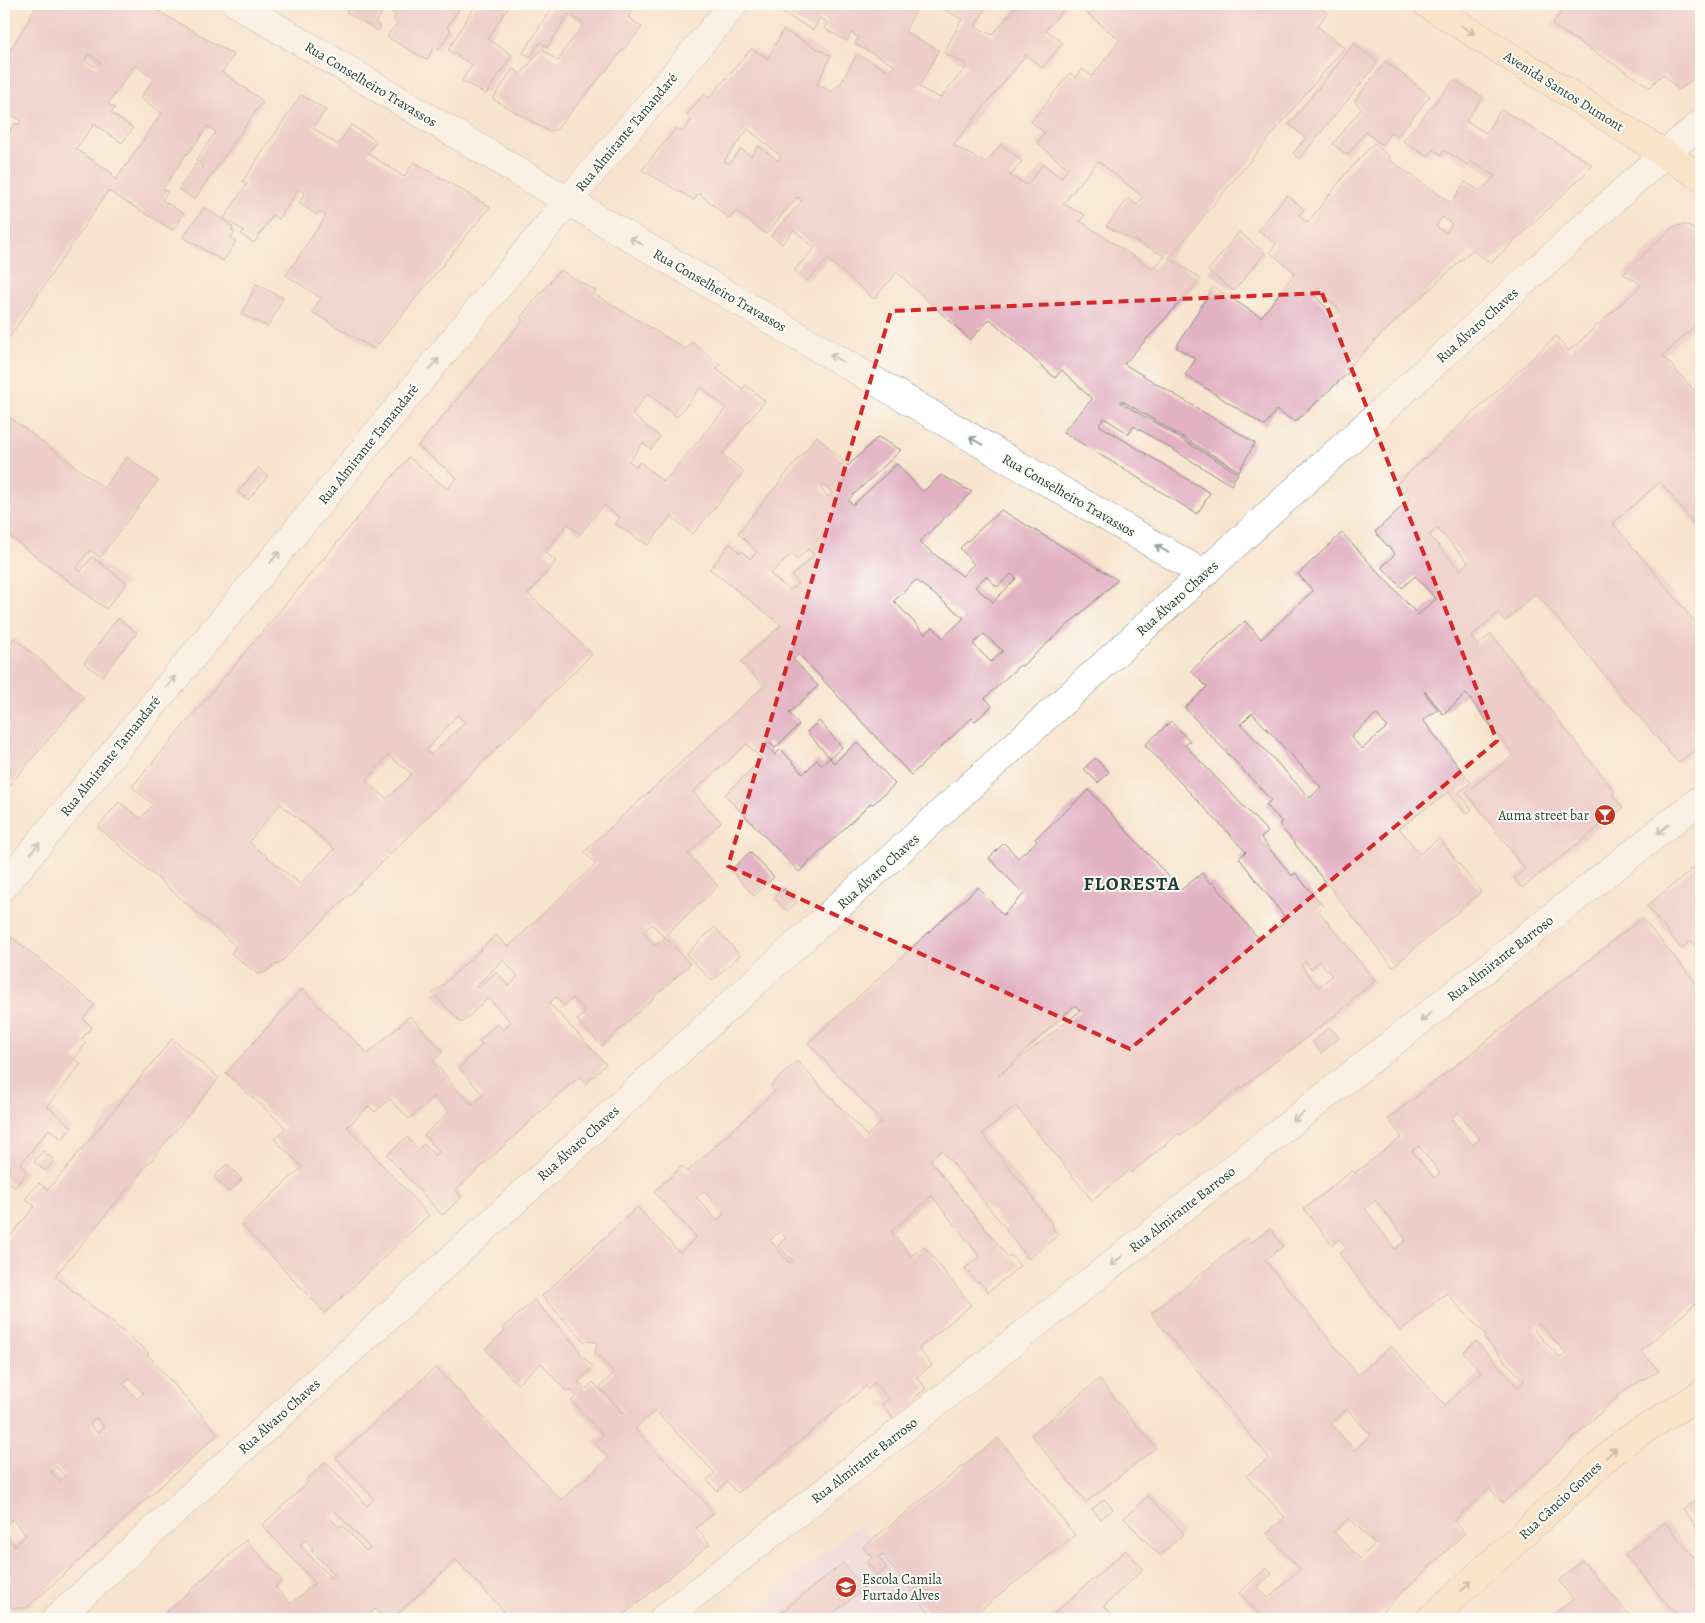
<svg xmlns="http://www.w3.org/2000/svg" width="1705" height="1623" font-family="Alegreya,serif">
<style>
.built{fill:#e8d2ee}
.building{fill:#e2b1c2;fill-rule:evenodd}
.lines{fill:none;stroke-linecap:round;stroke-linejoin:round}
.street-casing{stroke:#8b9081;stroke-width:29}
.secondary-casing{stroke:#8b9081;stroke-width:29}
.street{stroke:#fff;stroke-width:28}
.secondary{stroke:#fce5c4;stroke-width:28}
.oneway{stroke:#8e917c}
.oneway2{stroke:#8f9e9a}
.marked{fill:none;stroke:#d62828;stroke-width:4;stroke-dasharray:10 6;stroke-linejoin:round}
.labels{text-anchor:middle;stroke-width:4;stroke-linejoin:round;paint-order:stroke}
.street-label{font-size:14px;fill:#1f3d34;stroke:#fdfcf7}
.poi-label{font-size:14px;fill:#1f3d34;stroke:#fdfcf7;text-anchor:end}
.district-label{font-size:19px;font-weight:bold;letter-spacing:1px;fill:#1f3d34;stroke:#fdfcf7}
</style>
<rect width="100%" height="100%" fill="#fdfcf7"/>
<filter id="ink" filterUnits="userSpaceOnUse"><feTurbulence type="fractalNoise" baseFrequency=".02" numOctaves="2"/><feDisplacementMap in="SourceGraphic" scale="10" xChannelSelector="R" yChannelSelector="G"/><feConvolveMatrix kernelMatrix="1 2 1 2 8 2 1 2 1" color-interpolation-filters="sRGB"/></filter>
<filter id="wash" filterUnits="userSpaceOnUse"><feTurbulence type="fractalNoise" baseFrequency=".0096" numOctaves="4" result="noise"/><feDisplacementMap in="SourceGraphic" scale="20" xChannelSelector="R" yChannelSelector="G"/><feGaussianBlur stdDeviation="1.12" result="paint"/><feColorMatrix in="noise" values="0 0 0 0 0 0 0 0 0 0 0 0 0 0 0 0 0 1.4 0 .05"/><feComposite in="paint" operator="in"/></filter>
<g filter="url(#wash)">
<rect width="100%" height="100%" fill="#f7e4ce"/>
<path class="built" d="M 859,1525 L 934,1619 L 743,1619 Z"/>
<g id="blocks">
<g class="building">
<path d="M 38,4 L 146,4 L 234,55 L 222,72 L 263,101 L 194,200 L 179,189 L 196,164 L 203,169 L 204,166 L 196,160 L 216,132 L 208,126 L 188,154 L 187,153 L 163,189 L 168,192 L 162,200 L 184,214 L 173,230 L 108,191 L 4,345 L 4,139 L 15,123 L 19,125 L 21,121 L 4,109 L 4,61 ZM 88,54 L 100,62 L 96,67 L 85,60 ZM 135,65 L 154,79 L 140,98 L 162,113 L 116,180 L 111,176 L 113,174 L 76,149 L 94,124 L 122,143 L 133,128 L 111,113 L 115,108 L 108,104 Z"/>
<path d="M 351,4 L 462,4 L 447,27 L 451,30 L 439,50 L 434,47 L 427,60 L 387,37 L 397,23 L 393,20 L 396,15 L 385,7 L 375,23 L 381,27 L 378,31 L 346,12 Z"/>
<path d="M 476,4 L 510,4 L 488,39 L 512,55 L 486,94 L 462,81 L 472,65 L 448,50 Z"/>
<path d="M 554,4 L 627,4 L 634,9 L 628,17 L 642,27 L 556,130 L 548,131 L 493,99 L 513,69 L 521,74 L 542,49 L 558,61 L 563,54 L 562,53 L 584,24 L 568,14 L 548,47 L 540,42 L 531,57 L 523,53 Z"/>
<path d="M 788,4 L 919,4 L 905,32 L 939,50 L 919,87 L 940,98 L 968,65 L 944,53 L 962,19 L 933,4 L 988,4 L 975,26 L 992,35 L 1019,4 L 1068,4 L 1046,30 L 1063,43 L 1042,68 L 1026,55 L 953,145 L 986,163 L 1001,144 L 1022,161 L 1010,176 L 1027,185 L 1043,164 L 1061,178 L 1068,168 L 1037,143 L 1045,133 L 1031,122 L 1070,73 L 1076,78 L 1082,69 L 1092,76 L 1120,40 L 1082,9 L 1086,4 L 1146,4 L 1148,5 L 1150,4 L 1294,4 L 1297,6 L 1299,4 L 1316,4 L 1327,13 L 1317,26 L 1344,48 L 1169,258 L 1201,279 L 1124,364 L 1255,443 L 1239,471 L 1121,400 L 1120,402 L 1238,473 L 1231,485 L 1134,426 L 1129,434 L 1104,418 L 1099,425 L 1210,493 L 1197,514 L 1063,432 L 1092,399 L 1062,370 L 1055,378 L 990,319 L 970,340 L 897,272 L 874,299 L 828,259 L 807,281 L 794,270 L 815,248 L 794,230 L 782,244 L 771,236 L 802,201 L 797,197 L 766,234 L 736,211 L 730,219 L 699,193 L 694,200 L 642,170 L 676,128 L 682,132 L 692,119 L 687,114 L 704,94 L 709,98 L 751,49 L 768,58 L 783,30 L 831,56 L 817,84 L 832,92 L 839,84 L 840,85 L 857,54 L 891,72 L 894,65 L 855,44 L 859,37 L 851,33 L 847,41 L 824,28 L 827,22 L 820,18 L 813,30 L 781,12 ZM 748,129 L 781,156 L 778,161 L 759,146 L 751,156 L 741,149 L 729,164 L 724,161 ZM 1098,161 L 1143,197 L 1137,205 L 1129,198 L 1106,226 L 1165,256 L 1153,269 L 1080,221 L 1085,215 L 1063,204 Z"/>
<path d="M 1566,4 L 1701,4 L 1701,73 L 1679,90 L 1663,74 L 1650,87 L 1552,25 Z"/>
<path d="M 1354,44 L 1378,63 L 1299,159 L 1293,153 L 1306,138 L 1289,124 Z"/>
<path d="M 1386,61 L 1430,96 L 1397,137 L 1391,132 L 1382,145 L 1366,132 L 1347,155 L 1333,144 L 1362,108 L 1354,101 Z"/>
<path d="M 1454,80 L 1483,97 L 1466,121 L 1486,133 L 1501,109 L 1591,164 L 1591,168 L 1491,263 L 1472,250 L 1373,342 L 1374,343 L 1346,369 L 1349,372 L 1295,422 L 1276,410 L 1265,426 L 1185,375 L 1196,359 L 1176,347 L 1213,287 L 1261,317 L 1295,273 L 1270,252 L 1276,244 L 1258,230 L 1287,195 L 1304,209 L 1299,215 L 1307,223 L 1349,170 L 1374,143 L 1389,157 L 1388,159 L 1451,203 L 1465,182 L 1480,191 L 1495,176 L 1470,161 L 1468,165 L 1444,150 L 1442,155 L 1433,150 L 1428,157 L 1403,141 ZM 1442,217 L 1452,224 L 1446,233 L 1436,226 ZM 1318,288 L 1340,310 L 1334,316 L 1313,294 Z"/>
<path d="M 301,95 L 326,110 L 313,128 L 338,145 L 351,125 L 377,141 L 368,153 L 404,177 L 414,162 L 490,207 L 374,349 L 312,312 L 321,298 L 286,275 L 326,216 L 319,211 L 317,215 L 299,203 L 305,193 L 299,189 L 279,219 L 273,215 L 254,243 L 241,234 L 244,231 L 224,218 L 247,184 L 243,181 Z"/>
<path d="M 204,207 L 233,227 L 231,230 L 235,232 L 231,238 L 236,242 L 223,261 L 183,237 Z"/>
<path d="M 1687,225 L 1701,234 L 1701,320 L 1663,356 L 1701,398 L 1701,532 L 1660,482 L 1613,523 L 1701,629 L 1701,745 L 1678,763 L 1536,593 L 1505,621 L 1498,613 L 1471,637 L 1478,645 L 1491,634 L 1615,792 L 1612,794 L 1623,808 L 1522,888 L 1514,878 L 1525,869 L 1466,792 L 1514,755 L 1466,694 L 1443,714 L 1426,692 L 1424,692 L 1438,710 L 1423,720 L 1471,783 L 1459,792 L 1472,810 L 1466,814 L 1449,792 L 1399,828 L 1420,854 L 1439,838 L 1481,892 L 1393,967 L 1279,824 L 1282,822 L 1266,805 L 1271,800 L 1185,708 L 1207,687 L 1191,671 L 1245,621 L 1261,639 L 1313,591 L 1298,574 L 1342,533 L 1418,615 L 1436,599 L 1415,576 L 1402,588 L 1382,567 L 1395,554 L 1375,532 L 1410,499 L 1397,484 L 1556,336 L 1569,351 L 1641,286 L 1635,280 L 1623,274 L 1674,226 ZM 1437,528 L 1468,562 L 1460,570 L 1429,535 ZM 1252,713 L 1321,787 L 1310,798 L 1241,724 ZM 1376,714 L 1387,727 L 1362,749 L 1351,737 Z"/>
<path d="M 1239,232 L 1265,253 L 1234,291 L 1208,271 Z"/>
<path d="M 560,270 L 596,291 L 594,294 L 686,349 L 692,342 L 720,365 L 716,369 L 743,389 L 746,385 L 765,401 L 722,454 L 744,472 L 693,534 L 671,516 L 648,545 L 615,524 L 620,518 L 604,505 L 580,534 L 568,524 L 545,552 L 556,561 L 528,594 L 559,621 L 592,654 L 278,965 L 276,964 L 264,973 L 257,974 L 231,953 L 236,946 L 98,827 L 119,802 L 141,819 L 153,804 L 132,787 L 409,457 L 447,489 L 457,478 L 418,446 L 523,320 L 520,318 ZM 701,387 L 726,408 L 664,482 L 640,462 L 636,467 L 629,461 L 643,443 L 651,449 L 660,437 L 632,414 L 648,393 L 677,417 ZM 457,715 L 465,722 L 431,755 L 426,751 ZM 388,755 L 412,774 L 387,799 L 366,781 ZM 280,804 L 335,849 L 300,884 L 249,842 Z"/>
<path d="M 256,284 L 283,298 L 268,327 L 242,314 Z"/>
<path d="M 4,413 L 104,488 L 127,457 L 158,481 L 100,557 L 90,550 L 76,568 L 80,572 L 92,557 L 127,583 L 106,609 L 4,532 Z"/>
<path d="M 817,436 L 848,466 L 878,437 L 901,450 L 848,500 L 853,505 L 897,464 L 923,492 L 941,475 L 972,492 L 919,542 L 962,576 L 974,564 L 960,548 L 1001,510 L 1118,580 L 1022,666 L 1020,665 L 985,698 L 992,706 L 975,721 L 972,718 L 911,775 L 799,654 L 793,659 L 818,686 L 789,713 L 799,725 L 775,748 L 769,742 L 766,745 L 775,755 L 781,749 L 803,774 L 817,760 L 822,765 L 830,758 L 834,763 L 857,742 L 895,784 L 873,804 L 871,803 L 799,872 L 725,795 L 762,759 L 747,744 L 693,792 L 721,822 L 688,854 L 718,886 L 664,937 L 652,924 L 643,932 L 655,946 L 665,937 L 690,964 L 602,1046 L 577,1020 L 586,1012 L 573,998 L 564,1006 L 556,997 L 549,1003 L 606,1064 L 586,1084 L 580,1076 L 571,1085 L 570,1084 L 456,1190 L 462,1197 L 442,1215 L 387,1155 L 407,1137 L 418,1149 L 424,1144 L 435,1156 L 439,1152 L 424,1135 L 449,1112 L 434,1096 L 409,1119 L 390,1099 L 375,1112 L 369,1106 L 347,1127 L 429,1215 L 325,1313 L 241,1224 L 302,1167 L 274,1139 L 286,1128 L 226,1073 L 302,989 L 368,1054 L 410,1016 L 443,1052 L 433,1061 L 449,1079 L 448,1080 L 472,1105 L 483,1095 L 459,1068 L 483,1044 L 479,1041 L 497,1024 L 503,1030 L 511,1022 L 488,998 L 462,1023 L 433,994 L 496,935 L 508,947 L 596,864 L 584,852 L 764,686 L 741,662 L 781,625 L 710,569 L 730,543 L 740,553 L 742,551 L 750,559 L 757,552 L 738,533 ZM 823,484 L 833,493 L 828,497 L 820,488 ZM 808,549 L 814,555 L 792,576 L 798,583 L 790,590 L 770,574 L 792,554 L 797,559 ZM 1011,574 L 1016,579 L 993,602 L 975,587 L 986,576 L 997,587 ZM 916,580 L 964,618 L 943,638 L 933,627 L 925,634 L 894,601 ZM 984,634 L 1003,651 L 991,662 L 973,644 ZM 503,960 L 518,976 L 509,986 L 496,972 L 478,988 L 476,986 Z"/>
<path d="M 258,468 L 268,476 L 248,500 L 238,492 Z"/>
<path d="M 118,618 L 137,633 L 102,676 L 84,663 Z"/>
<path d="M 14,638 L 84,697 L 4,792 L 4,650 Z"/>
<path d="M 819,721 L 842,747 L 830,758 L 807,732 Z"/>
<path d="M 1171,721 L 1190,741 L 1185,745 L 1268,832 L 1261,838 L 1292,876 L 1295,873 L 1323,906 L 1318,910 L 1375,981 L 1351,1000 L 1352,1002 L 1239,1090 L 1238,1089 L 1181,1135 L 1179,1133 L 1131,1173 L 1130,1170 L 1092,1200 L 1016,1106 L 982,1134 L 1035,1199 L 1033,1200 L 1054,1226 L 1052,1227 L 1058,1235 L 1029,1259 L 1006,1231 L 1007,1230 L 942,1150 L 930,1160 L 1008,1257 L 1011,1255 L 1020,1266 L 988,1292 L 979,1281 L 977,1283 L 965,1268 L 980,1257 L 932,1196 L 891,1231 L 911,1256 L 924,1246 L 971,1305 L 918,1349 L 932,1365 L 917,1377 L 926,1389 L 913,1399 L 917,1404 L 895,1421 L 882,1404 L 889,1399 L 875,1383 L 868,1389 L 866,1386 L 738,1493 L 727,1482 L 717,1491 L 707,1480 L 715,1473 L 655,1410 L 635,1429 L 703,1500 L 713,1514 L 696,1528 L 710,1544 L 618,1619 L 511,1619 L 456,1560 L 392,1619 L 374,1619 L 380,1614 L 375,1609 L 364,1619 L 159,1619 L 246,1540 L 282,1580 L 275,1587 L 291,1604 L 315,1583 L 262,1525 L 308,1483 L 306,1480 L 326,1462 L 367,1506 L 374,1499 L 336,1458 L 436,1367 L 561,1500 L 609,1458 L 594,1443 L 603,1435 L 571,1401 L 577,1396 L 570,1389 L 567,1392 L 541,1363 L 517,1384 L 485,1349 L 505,1331 L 503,1328 L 534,1300 L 580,1350 L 578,1351 L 593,1367 L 578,1382 L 585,1390 L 593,1382 L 624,1415 L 625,1414 L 600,1387 L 614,1373 L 595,1353 L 597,1342 L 584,1341 L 542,1296 L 637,1207 L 680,1253 L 696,1237 L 654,1192 L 682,1166 L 687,1172 L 775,1091 L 770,1086 L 797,1061 L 867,1136 L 882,1122 L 808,1043 L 978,887 L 1003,915 L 1024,894 L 989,858 L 1004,843 L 1018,858 L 1037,841 L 1035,839 L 1089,790 L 1181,890 L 1202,873 L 1211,884 L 1213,882 L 1260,941 L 1287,920 L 1239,858 L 1246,852 L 1145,745 ZM 1305,961 L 1311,969 L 1320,961 L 1332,976 L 1318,987 L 1301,965 ZM 1075,1005 L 1080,1011 L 998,1076 ZM 704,1191 L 724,1214 L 717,1221 L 696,1197 ZM 780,1231 L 786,1238 L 778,1245 L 793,1261 L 790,1263 L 770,1240 ZM 336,1512 L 370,1548 L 366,1551 L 342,1525 L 339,1527 L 330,1518 ZM 306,1540 L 313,1548 L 311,1550 L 335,1575 L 331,1578 L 300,1545 Z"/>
<path d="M 1095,758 L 1109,772 L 1098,783 L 1084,769 Z"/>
<path d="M 750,852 L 774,877 L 754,896 L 731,870 Z"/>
<path d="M 1701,862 L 1701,953 L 1691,940 L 1681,949 L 1647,906 Z"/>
<path d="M 784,889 L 797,902 L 787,911 L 774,898 Z"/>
<path d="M 1642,918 L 1701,989 L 1701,1311 L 1695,1304 L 1641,1351 L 1659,1371 L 1626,1389 L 1503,1503 L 1489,1488 L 1454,1521 L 1465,1533 L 1374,1619 L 1264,1619 L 1239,1593 L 1266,1568 L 1272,1574 L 1257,1587 L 1268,1598 L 1300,1569 L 1267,1534 L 1285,1517 L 1246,1476 L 1269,1458 L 1151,1314 L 1247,1237 L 1251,1243 L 1270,1228 L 1283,1246 L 1265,1260 L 1358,1375 L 1391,1346 L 1445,1405 L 1481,1372 L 1463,1352 L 1476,1341 L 1518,1387 L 1524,1381 L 1484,1338 L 1486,1335 L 1446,1293 L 1400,1331 L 1339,1254 L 1347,1248 L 1339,1239 L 1332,1245 L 1304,1209 L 1352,1171 L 1355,1173 L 1402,1137 L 1388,1119 ZM 1458,1112 L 1480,1139 L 1473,1145 L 1451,1118 ZM 1419,1146 L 1440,1173 L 1434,1178 L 1412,1151 ZM 1375,1200 L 1406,1240 L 1395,1249 L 1365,1209 ZM 1539,1323 L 1566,1353 L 1560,1358 L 1533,1329 ZM 1347,1409 L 1371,1435 L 1355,1450 L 1331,1424 ZM 1349,1518 L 1375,1544 L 1360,1559 L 1334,1532 Z"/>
<path d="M 715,927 L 740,955 L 712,981 L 686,954 Z"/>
<path d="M 9,935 L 95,1005 L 83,1019 L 92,1027 L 82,1039 L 86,1043 L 74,1059 L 81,1064 L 47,1106 L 72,1127 L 62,1139 L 49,1129 L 20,1165 L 27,1172 L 15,1187 L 4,1177 L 4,940 Z"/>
<path d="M 1330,1027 L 1339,1038 L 1321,1053 L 1312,1041 Z"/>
<path d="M 172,1039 L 219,1078 L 55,1276 L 149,1353 L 147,1354 L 218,1434 L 27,1608 L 12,1608 L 4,1601 L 4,1534 L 15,1546 L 26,1535 L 12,1519 L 4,1529 L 4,1244 L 35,1206 L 25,1199 L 39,1183 L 48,1190 ZM 129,1377 L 143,1393 L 137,1399 L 123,1384 ZM 96,1417 L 104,1427 L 97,1433 L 90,1425 ZM 56,1467 L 65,1476 L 60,1481 L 51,1472 Z"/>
<path d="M 43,1151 L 54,1160 L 46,1171 L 34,1162 Z"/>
<path d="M 227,1164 L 242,1179 L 229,1192 L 214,1177 Z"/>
<path d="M 1099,1379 L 1156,1448 L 1086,1502 L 1031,1435 Z"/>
<path d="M 998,1438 L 1075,1535 L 975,1614 L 980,1619 L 934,1619 L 882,1554 L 879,1557 L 887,1568 L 877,1576 L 867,1562 L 872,1558 L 863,1547 Z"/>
<path d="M 1701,1495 L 1701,1532 L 1683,1509 Z"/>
<path d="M 1148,1496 L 1184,1533 L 1160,1556 L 1124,1518 Z"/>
<path d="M 1104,1499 L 1113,1509 L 1101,1519 L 1092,1509 Z"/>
<path d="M 1665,1522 L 1701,1566 L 1701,1619 L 1680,1619 L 1625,1554 Z"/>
<path d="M 1126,1550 L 1143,1569 L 1104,1606 L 1116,1619 L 1048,1619 Z"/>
<path d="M 1582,1560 L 1596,1577 L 1633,1619 L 1554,1619 L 1552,1616 L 1573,1599 L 1559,1581 Z"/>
<path d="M 843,1563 L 864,1589 L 826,1619 L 773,1619 Z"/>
</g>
</g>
</g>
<g filter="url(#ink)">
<use href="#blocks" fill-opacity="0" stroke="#8b9081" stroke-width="1"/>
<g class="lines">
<g class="street-casing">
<g id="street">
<path d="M 237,4 L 568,201 L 1204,574"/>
<path d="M 4,886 L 568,201 L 734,4"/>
<path d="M 56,1619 L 1664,154 L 1701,124"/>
<path d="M 663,1619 L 1701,799"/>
</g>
</g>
<g class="secondary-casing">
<g id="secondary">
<path d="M 1427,4 L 1701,177"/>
<path d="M 1430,1619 L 1623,1443 L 1701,1394"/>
</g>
</g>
<use href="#street" class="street"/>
<use href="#secondary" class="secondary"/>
</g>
<defs><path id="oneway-shaft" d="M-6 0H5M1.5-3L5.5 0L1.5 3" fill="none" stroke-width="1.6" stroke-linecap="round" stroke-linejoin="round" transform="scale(1.25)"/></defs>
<g class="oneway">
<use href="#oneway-shaft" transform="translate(1468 30) rotate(32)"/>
<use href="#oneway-shaft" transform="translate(1611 1453) rotate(-43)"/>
<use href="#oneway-shaft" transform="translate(1466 1586) rotate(-43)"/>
</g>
<g class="oneway2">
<use href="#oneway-shaft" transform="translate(636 241) rotate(-150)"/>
<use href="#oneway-shaft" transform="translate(836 358) rotate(-150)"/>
<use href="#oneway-shaft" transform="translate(434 364) rotate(-51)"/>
<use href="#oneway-shaft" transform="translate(976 441) rotate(-150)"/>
<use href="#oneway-shaft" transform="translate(1162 549) rotate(-150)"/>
<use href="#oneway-shaft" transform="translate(275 557) rotate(-51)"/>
<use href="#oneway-shaft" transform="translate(171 682) rotate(-51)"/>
<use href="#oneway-shaft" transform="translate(1663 829) rotate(142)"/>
<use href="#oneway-shaft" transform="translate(35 848) rotate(-51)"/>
<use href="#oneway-shaft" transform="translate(1426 1017) rotate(142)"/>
<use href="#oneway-shaft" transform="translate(1298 1117) rotate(142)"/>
<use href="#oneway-shaft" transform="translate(1116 1261) rotate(142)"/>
</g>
</g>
<path d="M0 0H1705V1623H0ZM 1322,293 L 1497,741 L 1130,1049 L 728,866 L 891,311 Z" fill="#f7e4ce" fill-opacity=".55" fill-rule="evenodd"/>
<path class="marked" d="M 1322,293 L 1497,741 L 1130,1049 L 728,866 L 891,311 Z"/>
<defs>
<g id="bar-disc" transform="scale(1.125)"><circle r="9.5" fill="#c8321e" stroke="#fdfcf7"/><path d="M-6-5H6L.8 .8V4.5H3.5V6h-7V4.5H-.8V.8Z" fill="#fff"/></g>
<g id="school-disc" transform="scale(1.125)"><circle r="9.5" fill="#c8321e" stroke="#fdfcf7"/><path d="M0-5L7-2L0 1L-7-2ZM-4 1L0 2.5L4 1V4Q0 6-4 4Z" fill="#fff"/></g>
</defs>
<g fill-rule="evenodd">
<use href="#bar-disc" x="1605" y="815"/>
<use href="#school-disc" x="846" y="1587"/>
</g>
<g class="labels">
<g class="street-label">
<text transform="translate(371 84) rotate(31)" y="5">Rua Conselheiro Travassos</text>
<text transform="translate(1564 91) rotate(32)" y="5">Avenida Santos Dumont</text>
<text transform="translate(626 132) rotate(-50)" y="5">Rua Almirante Tamandaré</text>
<text transform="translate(720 290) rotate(30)" y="5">Rua Conselheiro Travassos</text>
<text transform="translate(1477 325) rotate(-42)" y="5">Rua Álvaro Chaves</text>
<text transform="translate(368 444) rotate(-51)" y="5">Rua Almirante Tamandaré</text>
<text transform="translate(1069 495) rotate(30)" y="5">Rua Conselheiro Travassos</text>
<text transform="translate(1177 598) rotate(-42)" y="5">Rua Álvaro Chaves</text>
<text transform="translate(110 756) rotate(-51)" y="5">Rua Almirante Tamandaré</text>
<text transform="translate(878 871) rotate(-42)" y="5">Rua Álvaro Chaves</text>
<text transform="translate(1500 958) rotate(-38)" y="5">Rua Almirante Barroso</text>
<text transform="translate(578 1143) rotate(-42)" y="5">Rua Álvaro Chaves</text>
<text transform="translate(1182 1209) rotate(-38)" y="5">Rua Almirante Barroso</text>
<text transform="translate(279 1416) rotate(-42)" y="5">Rua Álvaro Chaves</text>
<text transform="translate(864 1460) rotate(-38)" y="5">Rua Almirante Barroso</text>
<text transform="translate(1560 1500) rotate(-43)" y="5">Rua Câncio Gomes</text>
</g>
<g class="poi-label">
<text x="1589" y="820">Auma street bar</text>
<text x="862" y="1584" text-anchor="start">Escola Camila<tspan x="862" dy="16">Furtado Alves</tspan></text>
</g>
<g class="district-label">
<text x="1132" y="890">FLORESTA</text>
</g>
</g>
<rect width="1705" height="1623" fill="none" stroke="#fdfcf7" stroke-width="20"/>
</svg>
